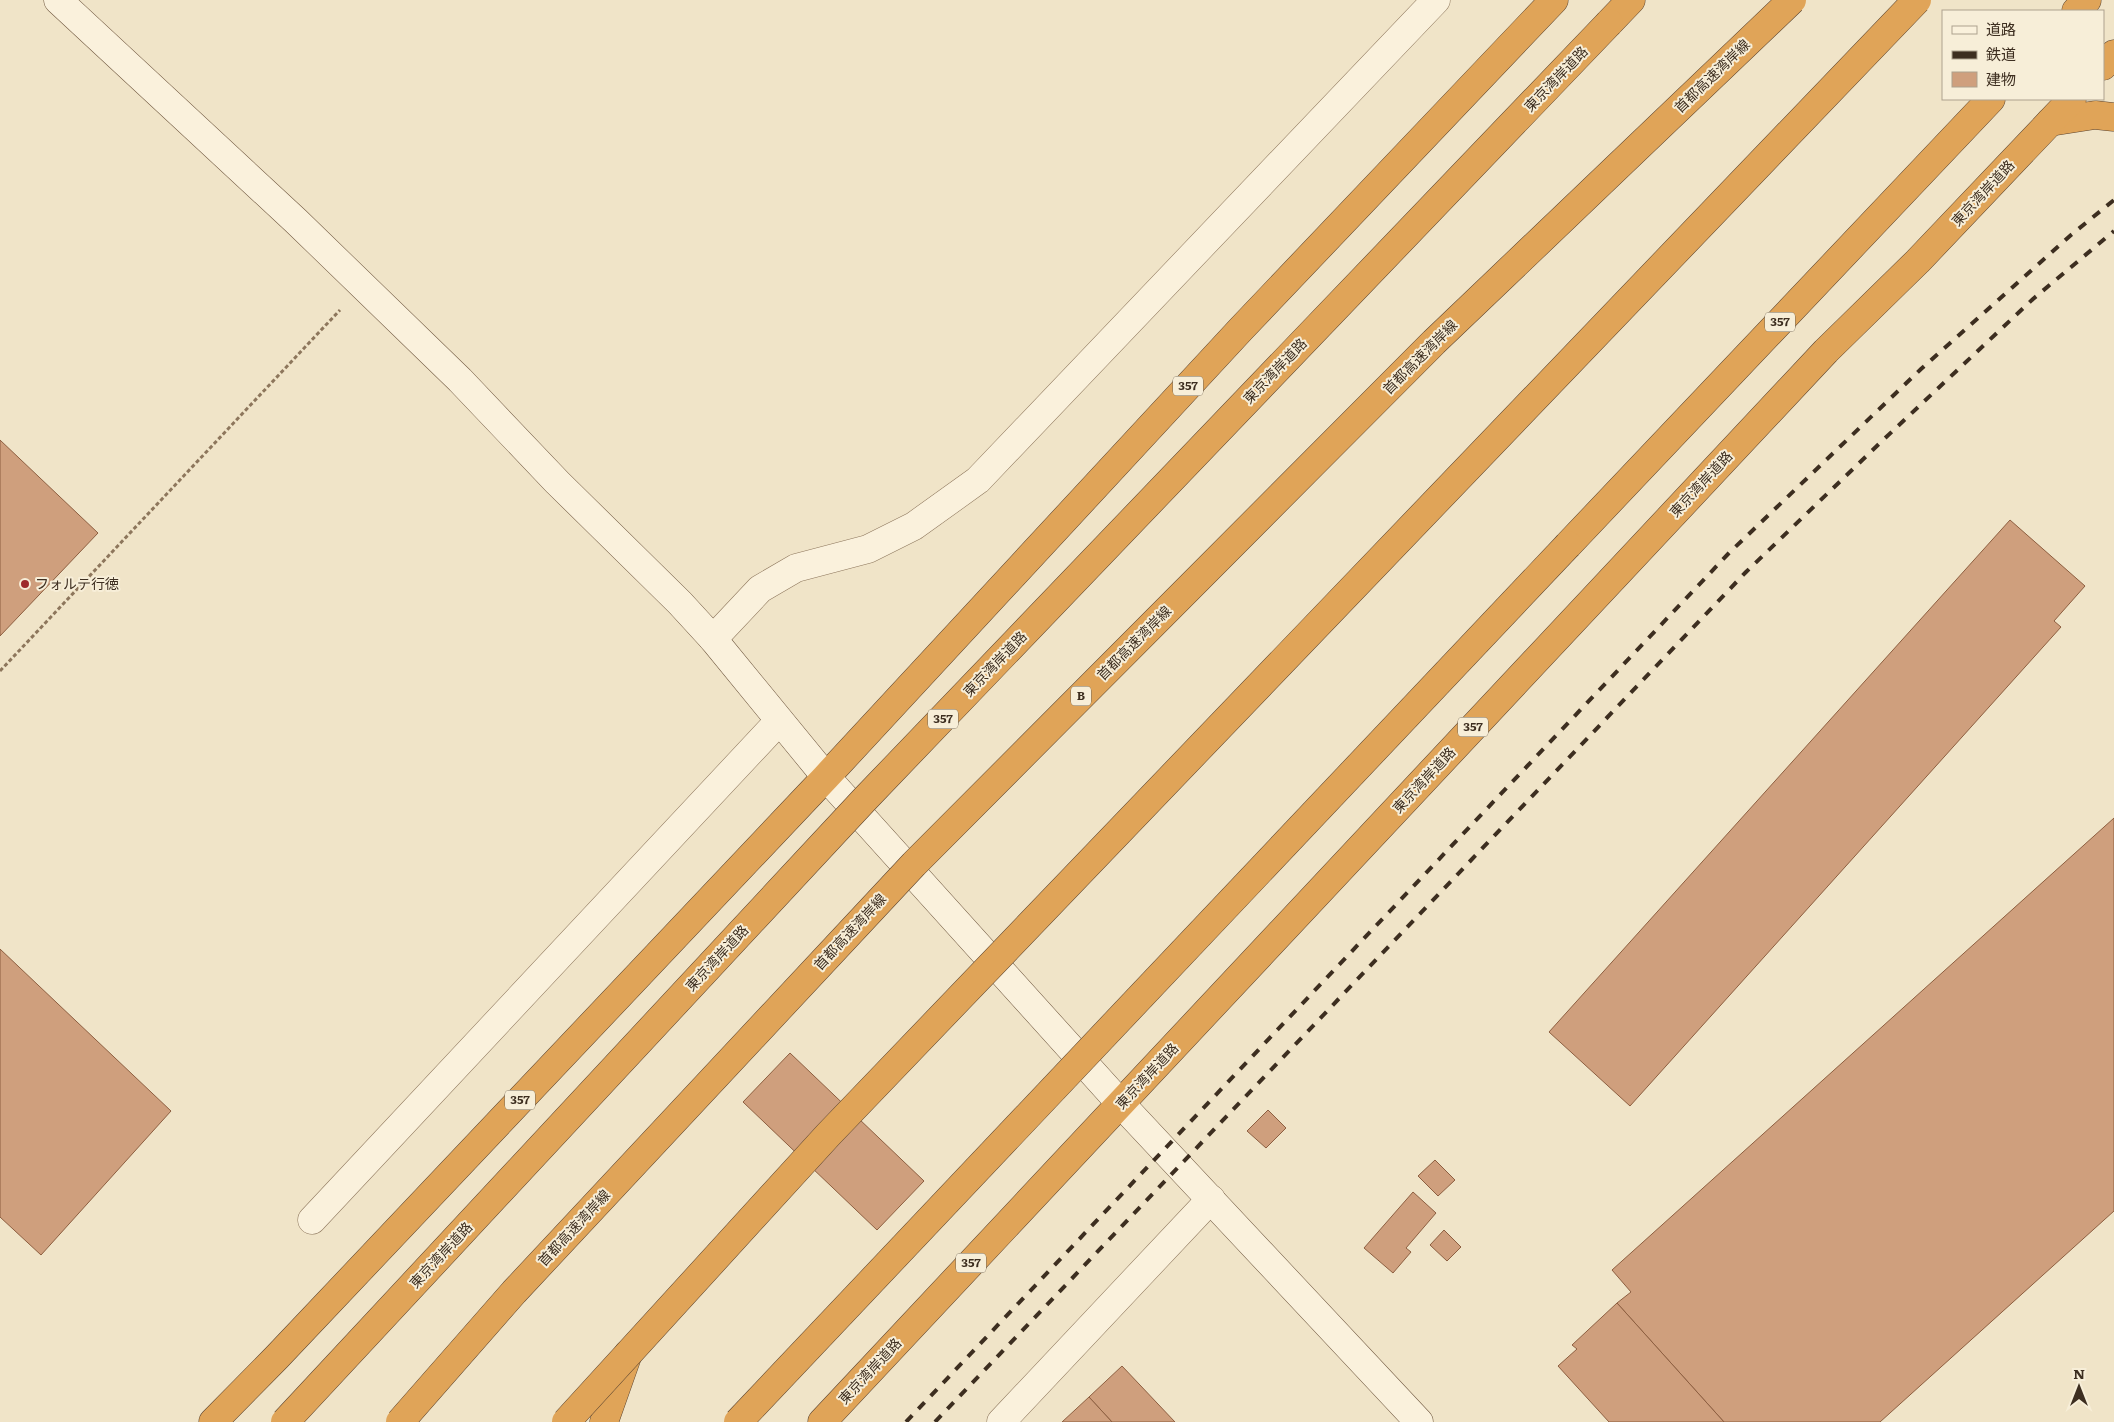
<svg xmlns="http://www.w3.org/2000/svg" width="2114" height="1422" font-family="Literata,'Noto Sans JP',serif">
<style>
.building{fill:#cf9f7d;stroke:#8d5f41}
.lines{fill:none;stroke-linecap:round;stroke-linejoin:round}
.street-casing{stroke:#8d765c;stroke-width:29}
.secondary-casing{stroke:#6f573f;stroke-width:29}
.highway-casing{stroke:#5b4430;stroke-width:29}
.path{stroke:#8d765c;stroke-width:3;stroke-dasharray:4 2.5;stroke-linecap:butt}
.street{stroke:#faf1dc;stroke-width:28}
.secondary{stroke:#faf1dc;stroke-width:28}
.highway{stroke:#e0a458;stroke-width:28}
.rail{stroke:#3d2e20;stroke-width:4;stroke-dasharray:9 9;stroke-linecap:butt}
.highway-bridge-casing{stroke:#5b4430;stroke-width:29;stroke-linecap:butt}
.highway-bridge{stroke:#e0a458;stroke-width:28}
.poi-dot{fill:#9e2a2b;stroke:#f7eed8;stroke-width:2}
.labels{text-anchor:middle;stroke-width:4;stroke-linejoin:round;paint-order:stroke}
.shield{fill:#f7eed8;stroke:#756857;stroke-width:1}
.shield-label{font-size:12px;font-weight:bold;fill:#3d2e20}
.street-label{font-size:14px;fill:#3d2e20;stroke:#f7eed8}
.poi-label{font-size:14px;fill:#3d2e20;stroke:#f7eed8;text-anchor:start}
</style>
<rect width="100%" height="100%" fill="#f0e4c8"/>
<g class="building">
<path d="M 0,440 L 98,533 L 0,636 Z"/>
<path d="M 2010,520 L 2085,586 L 2054,621 L 2061,627 L 1630,1106 L 1549,1032 Z"/>
<path d="M 2114,818 L 2114,1211 L 1880,1422 L 1724,1422 L 1617,1303 L 1631,1292 L 1612,1270 Z"/>
<path d="M 0,949 L 171,1111 L 41,1255 L 0,1217 Z"/>
<path d="M 790,1053 L 924,1181 L 877,1230 L 743,1102 Z"/>
<path d="M 1268,1110 L 1286,1128 L 1266,1148 L 1247,1131 Z"/>
<path d="M 1435,1160 L 1455,1180 L 1438,1196 L 1418,1176 Z"/>
<path d="M 1413,1192 L 1436,1213 L 1406,1248 L 1411,1252 L 1393,1273 L 1364,1248 Z"/>
<path d="M 1444,1230 L 1461,1247 L 1447,1261 L 1430,1245 Z"/>
<path d="M 1617,1303 L 1724,1422 L 1609,1422 L 1558,1366 L 1577,1349 L 1572,1345 Z"/>
<path d="M 1122,1366 L 1175,1422 L 1112,1422 L 1089,1397 Z"/>
<path d="M 1089,1397 L 1112,1422 L 1062,1422 Z"/>
</g>
<g class="lines">
<g class="street-casing">
<g id="street">
<path d="M 713,639 L 760,589 L 796,568 L 868,549 L 914,526 L 978,480 L 1436,0"/>
<path d="M 312,1220 L 779,721"/>
<path d="M 1001,1422 L 1211,1199"/>
</g>
</g>
<g class="secondary-casing">
<path id="secondary" d="M 58,0 L 296,221 L 460,380 L 557,482 L 680,603 L 713,639 L 826,777 L 1121,1104 L 1419,1422"/>
</g>
<g class="highway-casing">
<g id="highway">
<path d="M 2076,11 L 2087,0"/>
<path d="M 1609,23 L 1631,0"/>
<path d="M 2103,66 L 2114,54"/>
<path d="M 2050,122 L 2095,115 L 2114,117"/>
<path d="M 1568,545 L 1991,99"/>
<path d="M 213,1422 L 277,1357 L 826,777 L 1241,329 L 1554,0"/>
<path d="M 604,1422 L 628,1354"/>
<path d="M 822,1422 L 1826,351 L 1918,261 L 2072,99"/>
</g>
</g>
<path class="path" d="M 0,671 L 340,310"/>
<use href="#street" class="street"/>
<use href="#secondary" class="secondary"/>
<use href="#highway" class="highway"/>
<g class="rail">
<path d="M 906,1422 L 1729,553 L 1921,369 L 2071,235 L 2114,200"/>
<path d="M 935,1422 L 1746,572 L 1882,441 L 2033,299 L 2114,231"/>
</g>
<g class="highway-bridge-casing">
<g id="highway-bridge">
<path d="M 285,1422 L 865,799 L 1609,23"/>
<path d="M 400,1422 L 514,1292 L 914,864 L 1434,342 L 1792,0"/>
<path d="M 566,1422 L 828,1135 L 1917,0"/>
<path d="M 738,1422 L 1568,545"/>
</g>
</g>
<use href="#highway-bridge" class="highway-bridge"/>
</g>
<circle class="poi-dot" cx="25" cy="584" r="5"/>
<g class="labels">
<g class="shield">
<rect x="1765" y="312.5" width="30" height="19" rx="4"/>
<rect x="1173" y="376.5" width="30" height="19" rx="4"/>
<rect x="1071" y="686.5" width="20" height="19" rx="4"/>
<rect x="928" y="709.5" width="30" height="19" rx="4"/>
<rect x="1458" y="717.5" width="30" height="19" rx="4"/>
<rect x="505" y="1090.5" width="30" height="19" rx="4"/>
<rect x="956" y="1253.5" width="30" height="19" rx="4"/>
</g>
<g class="shield-label">
<text x="1780" y="326">357</text>
<text x="1188" y="390">357</text>
<text x="1081" y="700">B</text>
<text x="943" y="723">357</text>
<text x="1473" y="731">357</text>
<text x="520" y="1104">357</text>
<text x="971" y="1267">357</text>
</g>
<g class="street-label">
<text transform="translate(1712 76) rotate(-44)" y="5">首都高速湾岸線</text>
<text transform="translate(1556 79) rotate(-46)" y="5">東京湾岸道路</text>
<text transform="translate(1983 193) rotate(-47)" y="5">東京湾岸道路</text>
<text transform="translate(1420 357) rotate(-45)" y="5">首都高速湾岸線</text>
<text transform="translate(1275 371) rotate(-46)" y="5">東京湾岸道路</text>
<text transform="translate(1701 484) rotate(-47)" y="5">東京湾岸道路</text>
<text transform="translate(1134 643) rotate(-45)" y="5">首都高速湾岸線</text>
<text transform="translate(995 664) rotate(-46)" y="5">東京湾岸道路</text>
<text transform="translate(1424 780) rotate(-47)" y="5">東京湾岸道路</text>
<text transform="translate(850 932) rotate(-47)" y="5">首都高速湾岸線</text>
<text transform="translate(717 958) rotate(-47)" y="5">東京湾岸道路</text>
<text transform="translate(1147 1076) rotate(-47)" y="5">東京湾岸道路</text>
<text transform="translate(574 1228) rotate(-47)" y="5">首都高速湾岸線</text>
<text transform="translate(441 1255) rotate(-47)" y="5">東京湾岸道路</text>
<text transform="translate(870 1371) rotate(-47)" y="5">東京湾岸道路</text>
</g>
<g class="poi-label">
<text x="35" y="589">フォルテ行徳</text>
</g>
</g>
<rect x="1942" y="10" width="162" height="90" fill="#f7eed8" stroke="#ada18e"/>
<rect x="1952" y="26" width="25" height="8" fill="#faf1dc" stroke="#ada18e"/>
<text x="1986" y="35" font-size="15" fill="#3d2e20">道路</text>
<rect x="1952" y="51" width="25" height="8" fill="#3d2e20" stroke="#ada18e"/>
<text x="1986" y="60" font-size="15" fill="#3d2e20">鉄道</text>
<rect x="1952" y="72" width="25" height="15" fill="#cf9f7d" stroke="#ada18e"/>
<text x="1986" y="85" font-size="15" fill="#3d2e20">建物</text>
<g transform="translate(2079 1387)" stroke="#f7eed8" stroke-width="4" paint-order="stroke">
<path d="M0-4L9 19L0 12L-9 19Z" fill="#3d2e20"/>
<text y="-8" font-size="14" font-weight="bold" text-anchor="middle" fill="#3d2e20">N</text>
</g>
</svg>
